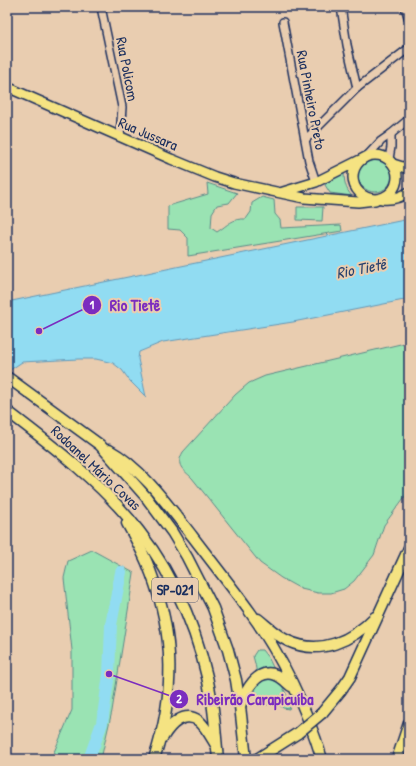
<svg xmlns="http://www.w3.org/2000/svg" width="416" height="766" font-family="'Patrick Hand',sans-serif">
<style>
.green{fill:#9ae3b3;stroke:#5a8988}
.water{fill:#91dcf2;stroke:#6297b7}
.lines{fill:none;stroke-linecap:round;stroke-linejoin:round}
.river{stroke:#91dcf2;stroke-width:12}
.minor-casing{stroke:#1b2f5e;stroke-width:10}
.major-casing{stroke:#1b2f5e;stroke-width:12}
.highway-casing{stroke:#1b2f5e;stroke-width:13}
.minor{stroke:#e9cdb0;stroke-width:7}
.major{stroke:#f5e382;stroke-width:9}
.highway{stroke:#f5e382;stroke-width:10}
.highway-bridge-casing{stroke:#1b2f5e;stroke-width:13;stroke-linecap:butt}
.highway-bridge{stroke:#f5e382;stroke-width:10}
.labels{text-anchor:middle;stroke-width:4;stroke-linejoin:round;paint-order:stroke}
.shield{fill:#e9cdb0;stroke:#595e77;stroke-width:1}
.shield-label{font-size:14px;font-weight:bold;fill:#1b2f5e}
.street-label{font-size:15px;fill:#1b2f5e;stroke:#e9cdb0}
.water-label{font-size:16px;font-style:italic;fill:#27406d;stroke:#e9cdb0}
.leader{fill:none;stroke:#7b2cbf;stroke-width:1.5}
.callout-dot{fill:#7b2cbf;stroke:#e9cdb0;stroke-width:1.5}
.mark-label{font-size:12px;text-anchor:middle;font-weight:bold;fill:#fff}
.callout-label{font-size:16px;text-anchor:middle;font-weight:bold;fill:#7b2cbf;stroke:#e9cdb0;stroke-width:4;stroke-linejoin:round;paint-order:stroke}
</style>
<rect width="100%" height="100%" fill="#e9cdb0"/>
<filter id="ink" filterUnits="userSpaceOnUse"><feTurbulence type="fractalNoise" baseFrequency=".025" numOctaves="2"/><feDisplacementMap in="SourceGraphic" scale="8" xChannelSelector="R" yChannelSelector="G"/><feConvolveMatrix kernelMatrix="1 2 1 2 8 2 1 2 1" color-interpolation-filters="sRGB"/></filter>
<g filter="url(#ink)">
<g class="green">
<circle cx="375" cy="175" r="17"/>
<path d="M 344,171 C 344,180 345,189 352,196 L 330,193 L 325,185 L 329,178 Z"/>
<path d="M 207,183 L 237,193 L 229,203 L 217,205 L 212,213 L 211,228 L 217,232 C 228,225 232,218 246,219 L 251,212 L 252,203 L 262,197 L 274,200 L 275,214 L 280,220 L 281,228 L 341,225 L 342,231 L 188,256 L 188,238 L 180,230 L 168,229 L 168,206 L 208,194 Z"/>
<path d="M 297,207 L 323,207 L 322,221 L 297,220 Z"/>
<path d="M 409,342 L 409,491 L 384,525 L 374,555 L 354,581 L 344,589 L 331,593 L 318,593 L 301,589 L 281,578 L 260,563 L 192,478 C 183,469 175,466 183,452 L 235,395 L 249,383 L 265,376 Z"/>
<path d="M 92,550 L 134,573 L 112,711 L 101,759 L 51,759 L 72,710 L 72,650 L 64,578 L 68,561 Z"/>
<path d="M 257,650 L 262,650 L 269,659 L 291,704 L 289,709 L 283,708 L 277,703 L 266,705 L 255,692 C 258,678 257,670 253,656 Z"/>
</g>
<path class="water" d="M 409,219 L 409,299 L 293,322 L 163,342 L 139,352 L 138,359 L 146,397 L 130,381 L 122,370 L 113,363 L 96,359 L 78,359 L 22,362 L 7,372 L 7,302 Z"/>
<g class="lines">
<path class="river" d="M 89,759 L 102,723 L 109,674 L 111,625 L 121,572"/>
<g class="minor-casing">
<g id="minor">
<path d="M 101,7 L 122,107 L 120,137"/>
<path d="M 341,7 L 347,45 L 357,88"/>
<path d="M 405,7 L 409,20"/>
<path d="M 283,22 L 309,161 L 316,182"/>
<path d="M 306,139 L 357,88 L 409,48"/>
<path d="M 367,156 L 381,141 L 391,134 L 409,119"/>
<path d="M 389,159 L 391,147 L 391,134"/>
</g>
</g>
<g class="major-casing">
<g id="major">
<path d="M 7,87 L 171,159 L 215,177 L 234,183 L 304,198 L 358,202 L 375,200"/>
<circle cx="375" cy="177" r="22"/>
<path d="M 393,164 L 409,169"/>
<path d="M 283,192 L 316,182 L 360,160"/>
<path d="M 382,199 C 392,200 400,198 409,192"/>
</g>
</g>
<g class="highway-casing">
<g id="highway">
<path d="M 7,377 L 100,445 L 146,497 L 172,532 L 187,557 L 213,608 L 228,650 L 236,680 L 240,706 L 246,759"/>
<path d="M 7,411 C 53,446 104,485 139,531 C 177,579 202,641 212,702 C 215,721 216,740 218,759"/>
<path d="M 109,450 C 142,468 170,508 193,537 C 212,562 232,587 250,612 C 281,654 307,709 322,759"/>
<path d="M 127,523 C 136,539 145,556 151,573 C 175,636 175,695 154,759"/>
<path d="M 258,619 C 268,627 277,636 288,641 C 320,656 352,641 375,617"/>
<path d="M 240,706 C 245,692 257,667 276,675 C 282,677 286,682 291,686"/>
<path d="M 322,713 L 341,690 L 350,677 L 409,548"/>
<path d="M 163,737 C 170,725 184,710 199,721 C 206,727 211,737 216,745"/>
<path d="M 257,759 L 298,733"/>
<path d="M 397,759 L 409,723"/>
</g>
</g>
<use href="#minor" class="minor"/>
<use href="#major" class="major"/>
<use href="#highway" class="highway"/>
<g class="highway-bridge-casing">
<path id="highway-bridge" d="M 298,733 L 322,713"/>
</g>
<use href="#highway-bridge" class="highway-bridge"/>
</g>
</g>
<g class="labels">
<rect class="shield" x="152" y="578" width="46" height="24" rx="3"/>
<g class="shield-label">
<text x="175" y="595">SP-021</text>
</g>
<g class="street-label">
<text transform="translate(127 69) rotate(79)" y="5">Rua Policom</text>
<text transform="translate(311 100) rotate(79)" y="5">Rua Pinheiro Preto</text>
<text transform="translate(148 134) rotate(23)" y="5">Rua Jussara</text>
<text transform="translate(96 468) rotate(43)" y="5">Rodoanel Mário Covas</text>
</g>
<g class="water-label">
<text transform="translate(361 268) rotate(-11)" y="6">Rio Tietê</text>
</g>
</g>
<path class="leader" d="M39 331L92 305M109 674L179 699"/>
<g class="callout-dot">
<circle cx="39" cy="331" r="4"/>
<circle cx="109" cy="674" r="4"/>
<circle cx="92" cy="305" r="10"/>
<circle cx="179" cy="699" r="10"/>
</g>
<g class="mark-label">
<text x="92" y="309">1</text>
<text x="179" y="703">2</text>
</g>
<g class="callout-label">
<text x="135" y="311">Rio Tietê</text>
<text x="255" y="705">Ribeirão Carapicuíba</text>
</g>
<rect width="416" height="766" fill="none" stroke="#e9cdb0" stroke-width="24"/>
<rect x="12" y="12" width="392" height="742" fill="none" stroke="#1b2f5e" stroke-width="1.5" filter="url(#ink)"/>
</svg>
